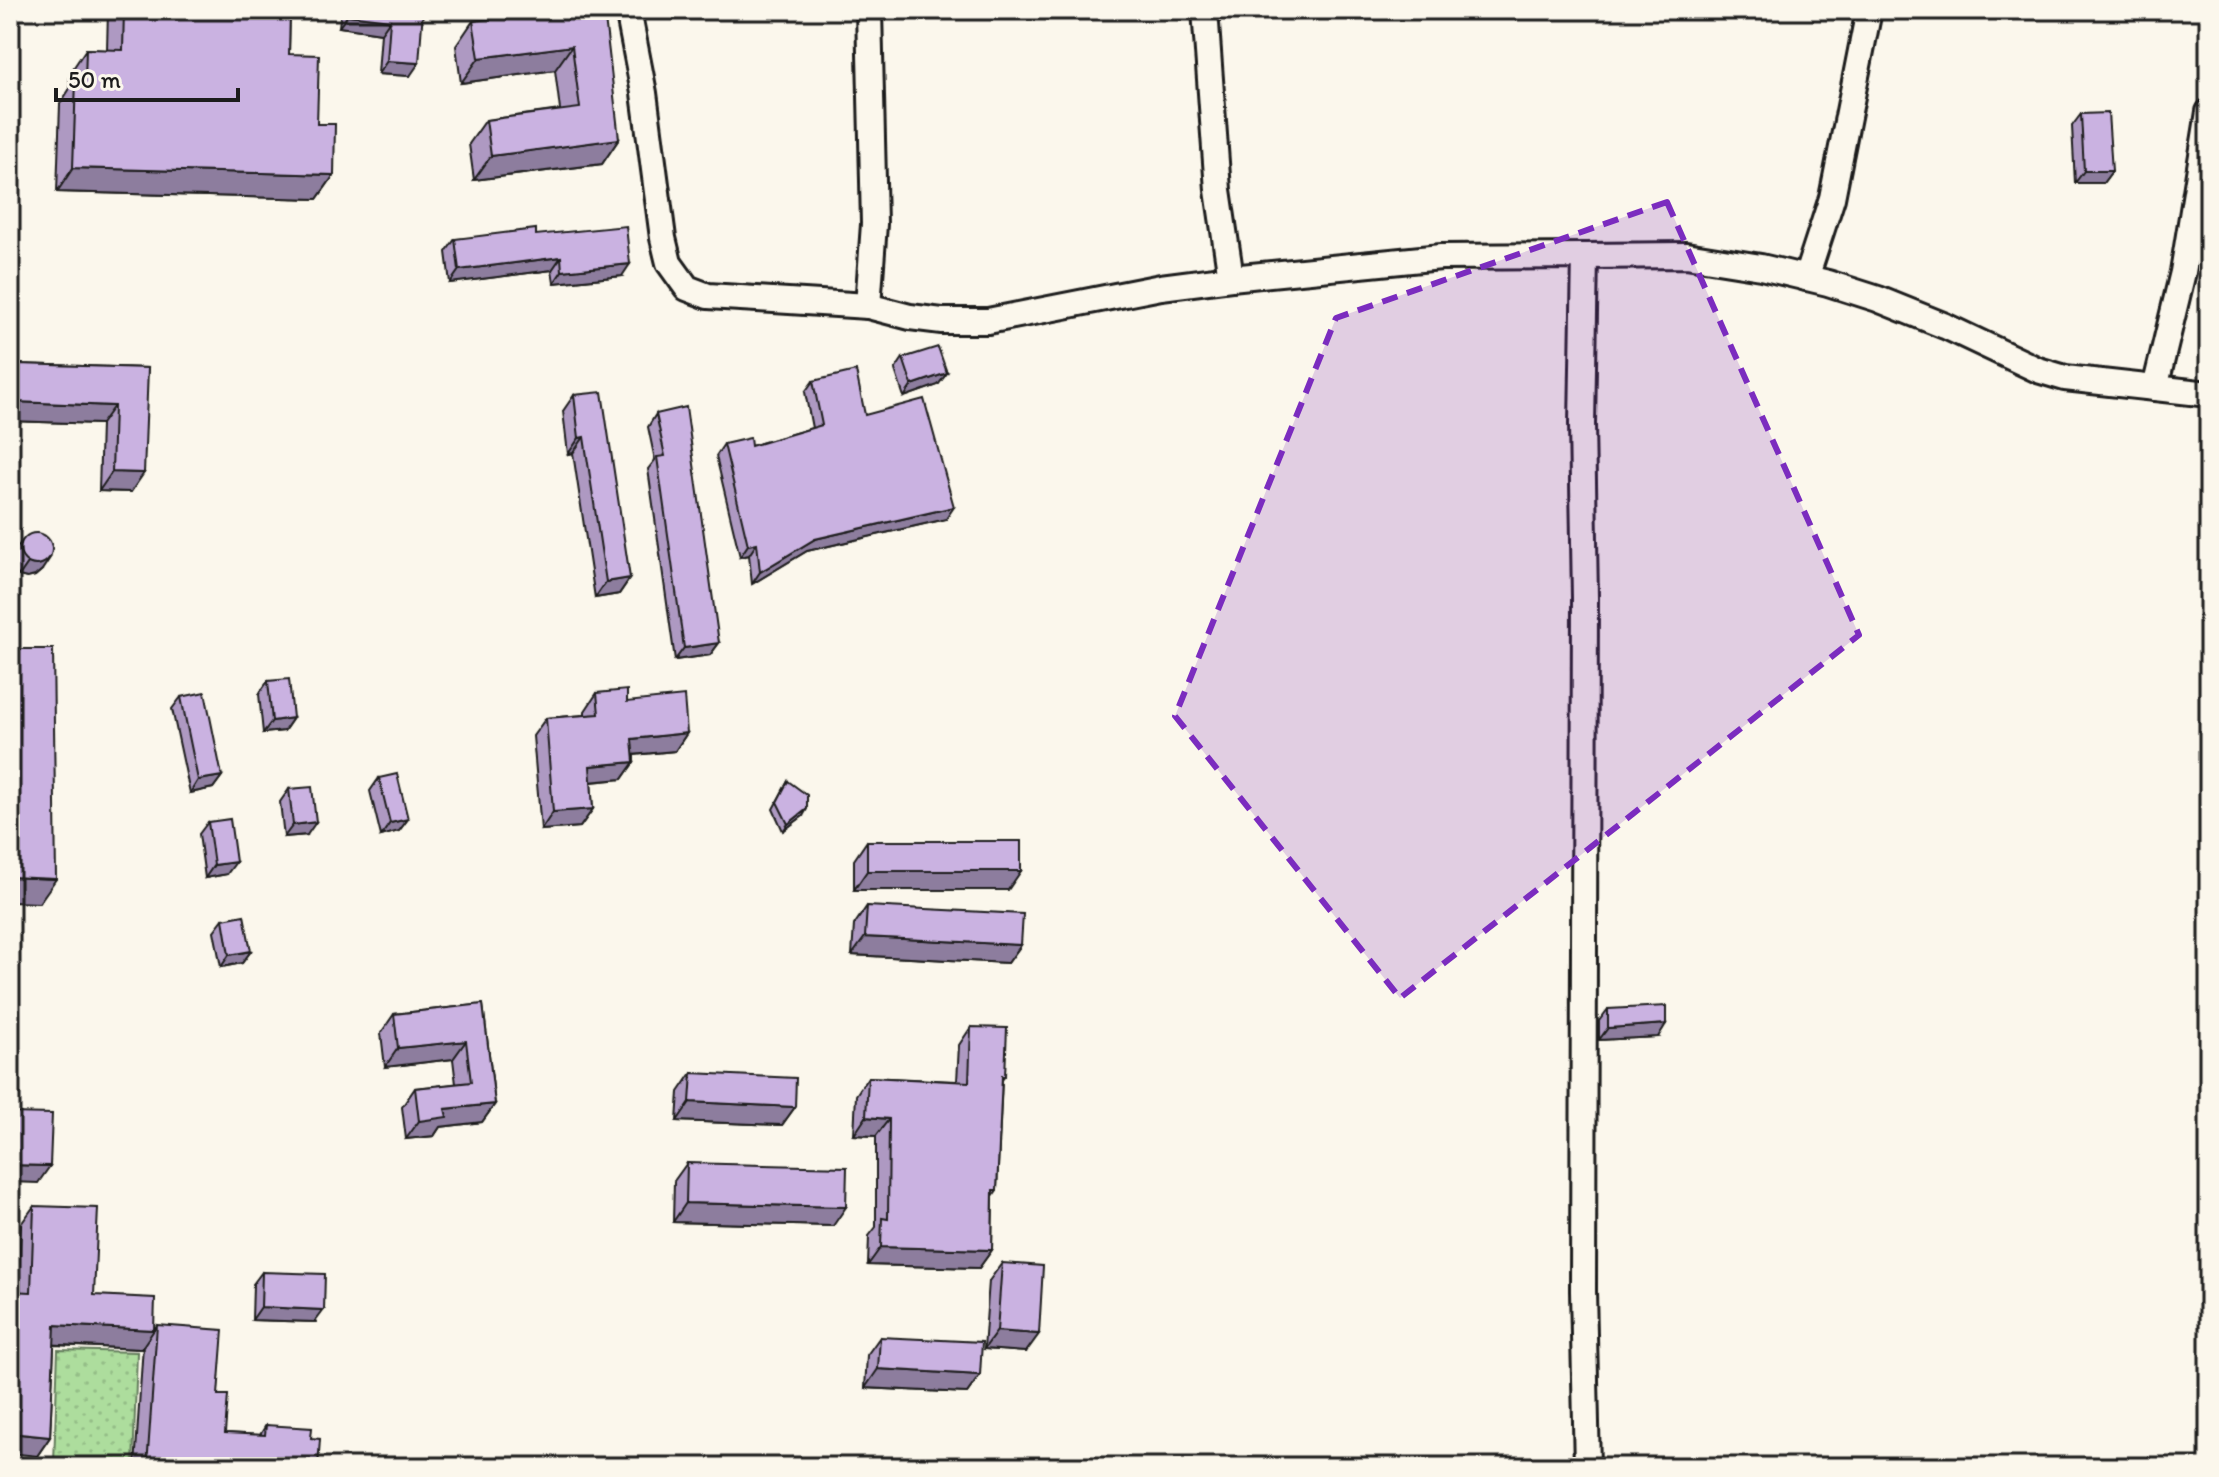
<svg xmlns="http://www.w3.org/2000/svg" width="2219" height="1477" font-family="Itim,sans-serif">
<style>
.green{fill:url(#green-dots);stroke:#647c5c;stroke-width:2}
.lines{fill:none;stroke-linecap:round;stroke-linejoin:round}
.minor-casing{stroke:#1c1c1c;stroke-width:30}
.minor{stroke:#fbf7ec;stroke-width:24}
.wall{fill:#ae99c2;stroke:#1c1c1c;stroke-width:2}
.shaded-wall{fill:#8d7d9e;stroke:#1c1c1c;stroke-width:2}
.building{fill:#cab2e1;stroke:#1c1c1c;stroke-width:2}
.marked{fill:#7b2cbf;fill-opacity:0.2;stroke:#7b2cbf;stroke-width:6;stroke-dasharray:16 10;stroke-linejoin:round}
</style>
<defs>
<pattern id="green-dots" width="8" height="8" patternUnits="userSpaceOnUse" patternTransform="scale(2)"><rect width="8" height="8" fill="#addd9d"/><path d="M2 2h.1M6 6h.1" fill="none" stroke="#94bd87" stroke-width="1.8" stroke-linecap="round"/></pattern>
</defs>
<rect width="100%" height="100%" fill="#fbf7ec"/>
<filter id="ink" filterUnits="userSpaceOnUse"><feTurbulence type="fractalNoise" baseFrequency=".0125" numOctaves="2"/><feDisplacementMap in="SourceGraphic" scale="16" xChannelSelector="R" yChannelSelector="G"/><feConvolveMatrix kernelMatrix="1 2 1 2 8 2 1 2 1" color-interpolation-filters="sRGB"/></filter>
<g filter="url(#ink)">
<path class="green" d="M 58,1350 L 137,1352 L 133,1467 L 90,1467 L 54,1463 Z"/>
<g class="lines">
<g class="minor-casing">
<g id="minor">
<path d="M 628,10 L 644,93 L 663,238 L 669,263 L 687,288 L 708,296 L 868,306 L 910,317 L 942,321 L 988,321 L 1161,287 L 1231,278 L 1441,257 L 1585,256 L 1582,424 L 1585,598 L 1583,1291 L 1587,1467"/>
<path d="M 1205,10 L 1218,190 L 1231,278"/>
<path d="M 1585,256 L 1686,255 L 1761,267 L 1828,283 L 1878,299 L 1945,326 L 2038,370 L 2065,378 L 2209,394"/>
<path d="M 1806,278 L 1832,198 L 1869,10"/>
<path d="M 868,306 L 874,224 L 869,10"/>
<path d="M 2155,388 L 2183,272 L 2209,112"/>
</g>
</g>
<use href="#minor" class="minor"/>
</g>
<g class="wall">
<path d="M 108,10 L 290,10 L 289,54 L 317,124 L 334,175 L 317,199 L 57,192 L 60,104 L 69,90 L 70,73 L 86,49 L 107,50 Z"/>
<path d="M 341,10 L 423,10 L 410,76 L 378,74 L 381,33 L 339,27 Z"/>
<path d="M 558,10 L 619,139 L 602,164 L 474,180 L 469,144 L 486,120 L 560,110 L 555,70 L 461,83 L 456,46 L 473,21 Z"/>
<path d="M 2081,114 L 2112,171 L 2103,183 L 2075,183 L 2072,126 Z"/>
<path d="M 536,235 L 622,276 L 554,283 L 552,270 L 450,283 L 446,252 L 455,239 Z"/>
<path d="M 903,358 L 947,373 L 938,385 L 904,397 L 895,370 Z"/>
<path d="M 17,364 L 148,368 L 131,492 L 99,491 L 101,424 L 10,421 L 10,375 Z"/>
<path d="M 813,381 L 865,415 L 946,519 L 807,551 L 752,584 L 749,555 L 740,557 L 716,456 L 724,444 L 751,446 L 812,428 L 805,392 Z"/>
<path d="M 574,395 L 630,578 L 619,594 L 595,598 L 573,453 L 568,454 L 563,411 Z"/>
<path d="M 656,414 L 719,643 L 710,655 L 675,660 L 648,469 L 655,460 L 648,427 Z"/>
<path d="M 22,541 L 42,570 L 35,576 L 27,578 L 19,576 L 13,569 L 11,561 L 13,553 Z"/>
<path d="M 268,681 L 293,718 L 284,731 L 263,733 L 259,694 Z"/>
<path d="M 597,693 L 627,702 L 687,733 L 675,751 L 634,755 L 634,762 L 622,779 L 591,782 L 593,809 L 580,827 L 541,830 L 533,736 L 546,718 L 585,715 L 585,711 Z"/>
<path d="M 181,697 L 222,776 L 213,788 L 190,793 L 172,709 Z"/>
<path d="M 379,778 L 408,819 L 399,831 L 381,836 L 370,791 Z"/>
<path d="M 788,781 L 803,816 L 783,831 L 773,809 Z"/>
<path d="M 289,789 L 307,835 L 284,837 L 280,802 Z"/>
<path d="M 208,822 L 227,874 L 205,878 L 199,834 Z"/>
<path d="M 867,841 L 1008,890 L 854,890 L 854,860 Z"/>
<path d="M 867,906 L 1021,945 L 1008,963 L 852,955 L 854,925 Z"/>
<path d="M 223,919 L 251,951 L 242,963 L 221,967 L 214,931 Z"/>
<path d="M 483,1004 L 495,1104 L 482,1122 L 440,1127 L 434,1136 L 406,1139 L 402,1107 L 415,1088 L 456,1084 L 453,1059 L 385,1067 L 381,1033 L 394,1014 Z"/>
<path d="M 1608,1009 L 1658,1037 L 1599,1040 L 1599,1021 Z"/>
<path d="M 971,1027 L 1005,1076 L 1002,1080 L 997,1190 L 993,1196 L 992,1250 L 979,1268 L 868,1265 L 869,1236 L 876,1227 L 876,1136 L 854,1135 L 856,1095 L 868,1077 L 957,1081 L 959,1045 Z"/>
<path d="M 692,1073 L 795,1107 L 782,1125 L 677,1121 L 679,1092 Z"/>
<path d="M 687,1163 L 833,1226 L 673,1222 L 674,1181 Z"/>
<path d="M 34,1206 L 94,1295 L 154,1330 L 157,1325 L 218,1395 L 225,1433 L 260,1435 L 266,1425 L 311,1438 L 318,1467 L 135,1467 L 143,1345 L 141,1349 L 54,1345 L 50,1437 L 37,1456 L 18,1291 L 21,1224 Z"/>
<path d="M 1002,1263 L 1026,1352 L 984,1349 L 989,1281 Z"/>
<path d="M 262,1272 L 315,1322 L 252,1320 L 253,1284 Z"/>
<path d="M 880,1337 L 980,1375 L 967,1393 L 865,1388 L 867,1355 Z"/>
</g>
<g class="shaded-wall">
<path d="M 348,15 L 390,20 L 381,33 L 339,27 Z"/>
<path d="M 572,46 L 555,70 L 461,83 L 479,58 Z"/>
<path d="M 387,61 L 419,63 L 410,76 L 378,74 Z"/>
<path d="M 619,139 L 602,164 L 474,180 L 491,156 Z"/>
<path d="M 73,168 L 334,175 L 317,199 L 57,192 Z"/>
<path d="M 2084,171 L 2112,171 L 2103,183 L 2075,183 Z"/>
<path d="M 561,257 L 552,270 L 450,283 L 459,270 Z"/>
<path d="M 630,264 L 622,276 L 554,283 L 562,271 Z"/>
<path d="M 947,373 L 938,385 L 904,397 L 912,385 Z"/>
<path d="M 16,402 L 114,406 L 101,424 L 10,421 L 10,411 Z"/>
<path d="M 584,437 L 573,453 L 568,454 L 579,438 Z"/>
<path d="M 112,472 L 144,473 L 131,492 L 99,491 Z"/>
<path d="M 954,507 L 946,519 L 807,551 L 752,584 L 760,572 L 815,539 Z"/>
<path d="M 757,543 L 749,555 L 740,557 L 748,545 Z"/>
<path d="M 50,558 L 42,570 L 35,576 L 27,578 L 19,576 L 28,563 Z"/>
<path d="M 630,578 L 619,594 L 595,598 L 606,582 Z"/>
<path d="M 719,643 L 710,655 L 675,660 L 684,648 Z"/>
<path d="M 293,718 L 284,731 L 263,733 L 272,721 Z"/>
<path d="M 687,733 L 675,751 L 620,756 L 632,739 Z"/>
<path d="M 634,762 L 622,779 L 577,783 L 590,766 Z"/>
<path d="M 222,776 L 213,788 L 190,793 L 198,780 Z"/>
<path d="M 593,809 L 580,827 L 541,830 L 553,812 Z"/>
<path d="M 807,809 L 803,816 L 783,831 L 788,824 Z"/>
<path d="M 408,819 L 399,831 L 381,836 L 390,823 Z"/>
<path d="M 316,822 L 307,835 L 284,837 L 293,825 Z"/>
<path d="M 236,862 L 227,874 L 205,878 L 214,865 Z"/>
<path d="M 867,871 L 1021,871 L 1008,890 L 854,890 Z"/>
<path d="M 10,877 L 56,879 L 39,903 L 10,902 Z"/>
<path d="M 865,937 L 1021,945 L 1008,963 L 852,955 Z"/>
<path d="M 251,951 L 242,963 L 221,967 L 229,955 Z"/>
<path d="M 1666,1024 L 1658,1037 L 1599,1040 L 1608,1028 Z"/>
<path d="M 466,1041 L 453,1059 L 385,1067 L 398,1048 Z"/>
<path d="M 690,1102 L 795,1107 L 782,1125 L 677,1121 Z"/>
<path d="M 495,1104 L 482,1122 L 440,1127 L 434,1136 L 406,1139 L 419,1121 L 445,1109 Z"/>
<path d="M 866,1117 L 889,1119 L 876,1136 L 854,1135 Z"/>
<path d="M 10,1165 L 50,1166 L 38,1183 L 10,1182 Z"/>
<path d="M 686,1203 L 846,1207 L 833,1226 L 673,1222 Z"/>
<path d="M 881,1247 L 992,1250 L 979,1268 L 868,1265 Z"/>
<path d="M 261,1307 L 324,1310 L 315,1322 L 252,1320 Z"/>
<path d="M 55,1325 L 154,1330 L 141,1349 L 42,1344 Z"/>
<path d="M 997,1331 L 1039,1334 L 1026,1352 L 984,1349 Z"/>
<path d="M 878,1369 L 980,1375 L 967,1393 L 865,1388 Z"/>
<path d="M 10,1433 L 50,1437 L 37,1456 L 10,1453 Z"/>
<path d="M 168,1460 L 244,1465 L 243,1467 L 164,1467 Z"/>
</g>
<g class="building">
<path d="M 124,10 L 290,10 L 289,54 L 319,55 L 317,124 L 335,124 L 334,175 L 73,168 L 76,80 L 85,81 L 86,49 L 123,50 Z"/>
<path d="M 349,10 L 423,10 L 419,63 L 387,61 L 390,20 L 348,15 Z"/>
<path d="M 558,10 L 604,10 L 619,139 L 491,156 L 486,120 L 580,108 L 572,46 L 479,58 L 473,21 Z"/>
<path d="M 2108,113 L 2112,171 L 2084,171 L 2081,114 Z"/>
<path d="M 626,226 L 630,264 L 562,271 L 561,257 L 459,270 L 455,239 L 536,229 L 536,235 Z"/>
<path d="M 938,347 L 947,373 L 912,385 L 903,358 Z"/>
<path d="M 17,364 L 148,368 L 144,473 L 112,472 L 114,406 L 16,402 Z"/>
<path d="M 856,371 L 865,415 L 924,399 L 954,507 L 815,539 L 760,572 L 757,543 L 748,545 L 724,444 L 750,438 L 751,446 L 822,425 L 813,381 Z"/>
<path d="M 602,392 L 630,578 L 606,582 L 584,437 L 579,438 L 574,395 Z"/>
<path d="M 686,407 L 719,643 L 684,648 L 657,457 L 665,456 L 656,414 Z"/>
<circle cx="36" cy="549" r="16"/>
<path d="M 10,649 L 53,649 L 56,879 L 10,877 Z"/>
<path d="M 289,679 L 293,718 L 272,721 L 268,681 Z"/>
<path d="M 627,690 L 627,702 L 684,696 L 687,733 L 632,739 L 634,762 L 590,766 L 593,809 L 553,812 L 546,718 L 599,714 L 597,693 Z"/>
<path d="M 205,692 L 222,776 L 198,780 L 181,697 Z"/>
<path d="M 397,774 L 408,819 L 390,823 L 379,778 Z"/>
<path d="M 788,781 L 807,795 L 807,809 L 788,824 L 777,802 Z"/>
<path d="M 312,787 L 316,822 L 293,825 L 289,789 Z"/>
<path d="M 230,819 L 236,862 L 214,865 L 208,822 Z"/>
<rect x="867" y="841" width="154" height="30"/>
<path d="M 867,906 L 1023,914 L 1021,945 L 865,937 Z"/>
<path d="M 244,915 L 251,951 L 229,955 L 223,919 Z"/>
<path d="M 483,1004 L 495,1104 L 445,1109 L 447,1117 L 419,1121 L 415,1088 L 471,1082 L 466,1041 L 398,1048 L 394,1014 Z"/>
<path d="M 1666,1006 L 1666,1024 L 1608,1028 L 1608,1009 Z"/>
<path d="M 971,1027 L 1007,1028 L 1005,1076 L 1002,1076 L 997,1190 L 993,1190 L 992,1250 L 881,1247 L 882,1218 L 888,1219 L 889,1119 L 866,1117 L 868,1077 L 969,1082 Z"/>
<path d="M 692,1073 L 796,1078 L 795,1107 L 690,1102 Z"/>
<path d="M 10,1113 L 52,1114 L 50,1166 L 10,1165 Z"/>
<path d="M 687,1163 L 847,1167 L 846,1207 L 686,1203 Z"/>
<path d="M 34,1206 L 98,1208 L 94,1295 L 155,1298 L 154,1330 L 55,1325 L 50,1437 L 10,1433 L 10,1291 L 31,1292 Z"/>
<path d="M 1002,1263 L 1043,1266 L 1039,1334 L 997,1331 Z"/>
<path d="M 262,1272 L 325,1274 L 324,1310 L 261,1307 Z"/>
<path d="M 157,1325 L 223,1330 L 218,1395 L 228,1395 L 225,1433 L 265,1435 L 266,1425 L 312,1428 L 311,1438 L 320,1439 L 318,1467 L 244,1467 L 244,1465 L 168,1460 L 168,1467 L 147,1467 Z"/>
<path d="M 880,1337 L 982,1342 L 980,1375 L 878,1369 Z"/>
</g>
</g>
<path class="marked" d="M 1667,202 L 1859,635 L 1400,998 L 1175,716 L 1336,318 Z"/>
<rect width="2219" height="1477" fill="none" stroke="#fbf7ec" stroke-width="40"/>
<rect x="20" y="20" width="2179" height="1437" fill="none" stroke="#1c1c1c" stroke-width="3" filter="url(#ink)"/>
<path d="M56 88v12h182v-12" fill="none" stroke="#1c1c1c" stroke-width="4"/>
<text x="68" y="88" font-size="24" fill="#1c1c1c" stroke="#fbf7ec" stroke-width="6" paint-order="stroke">50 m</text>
</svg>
